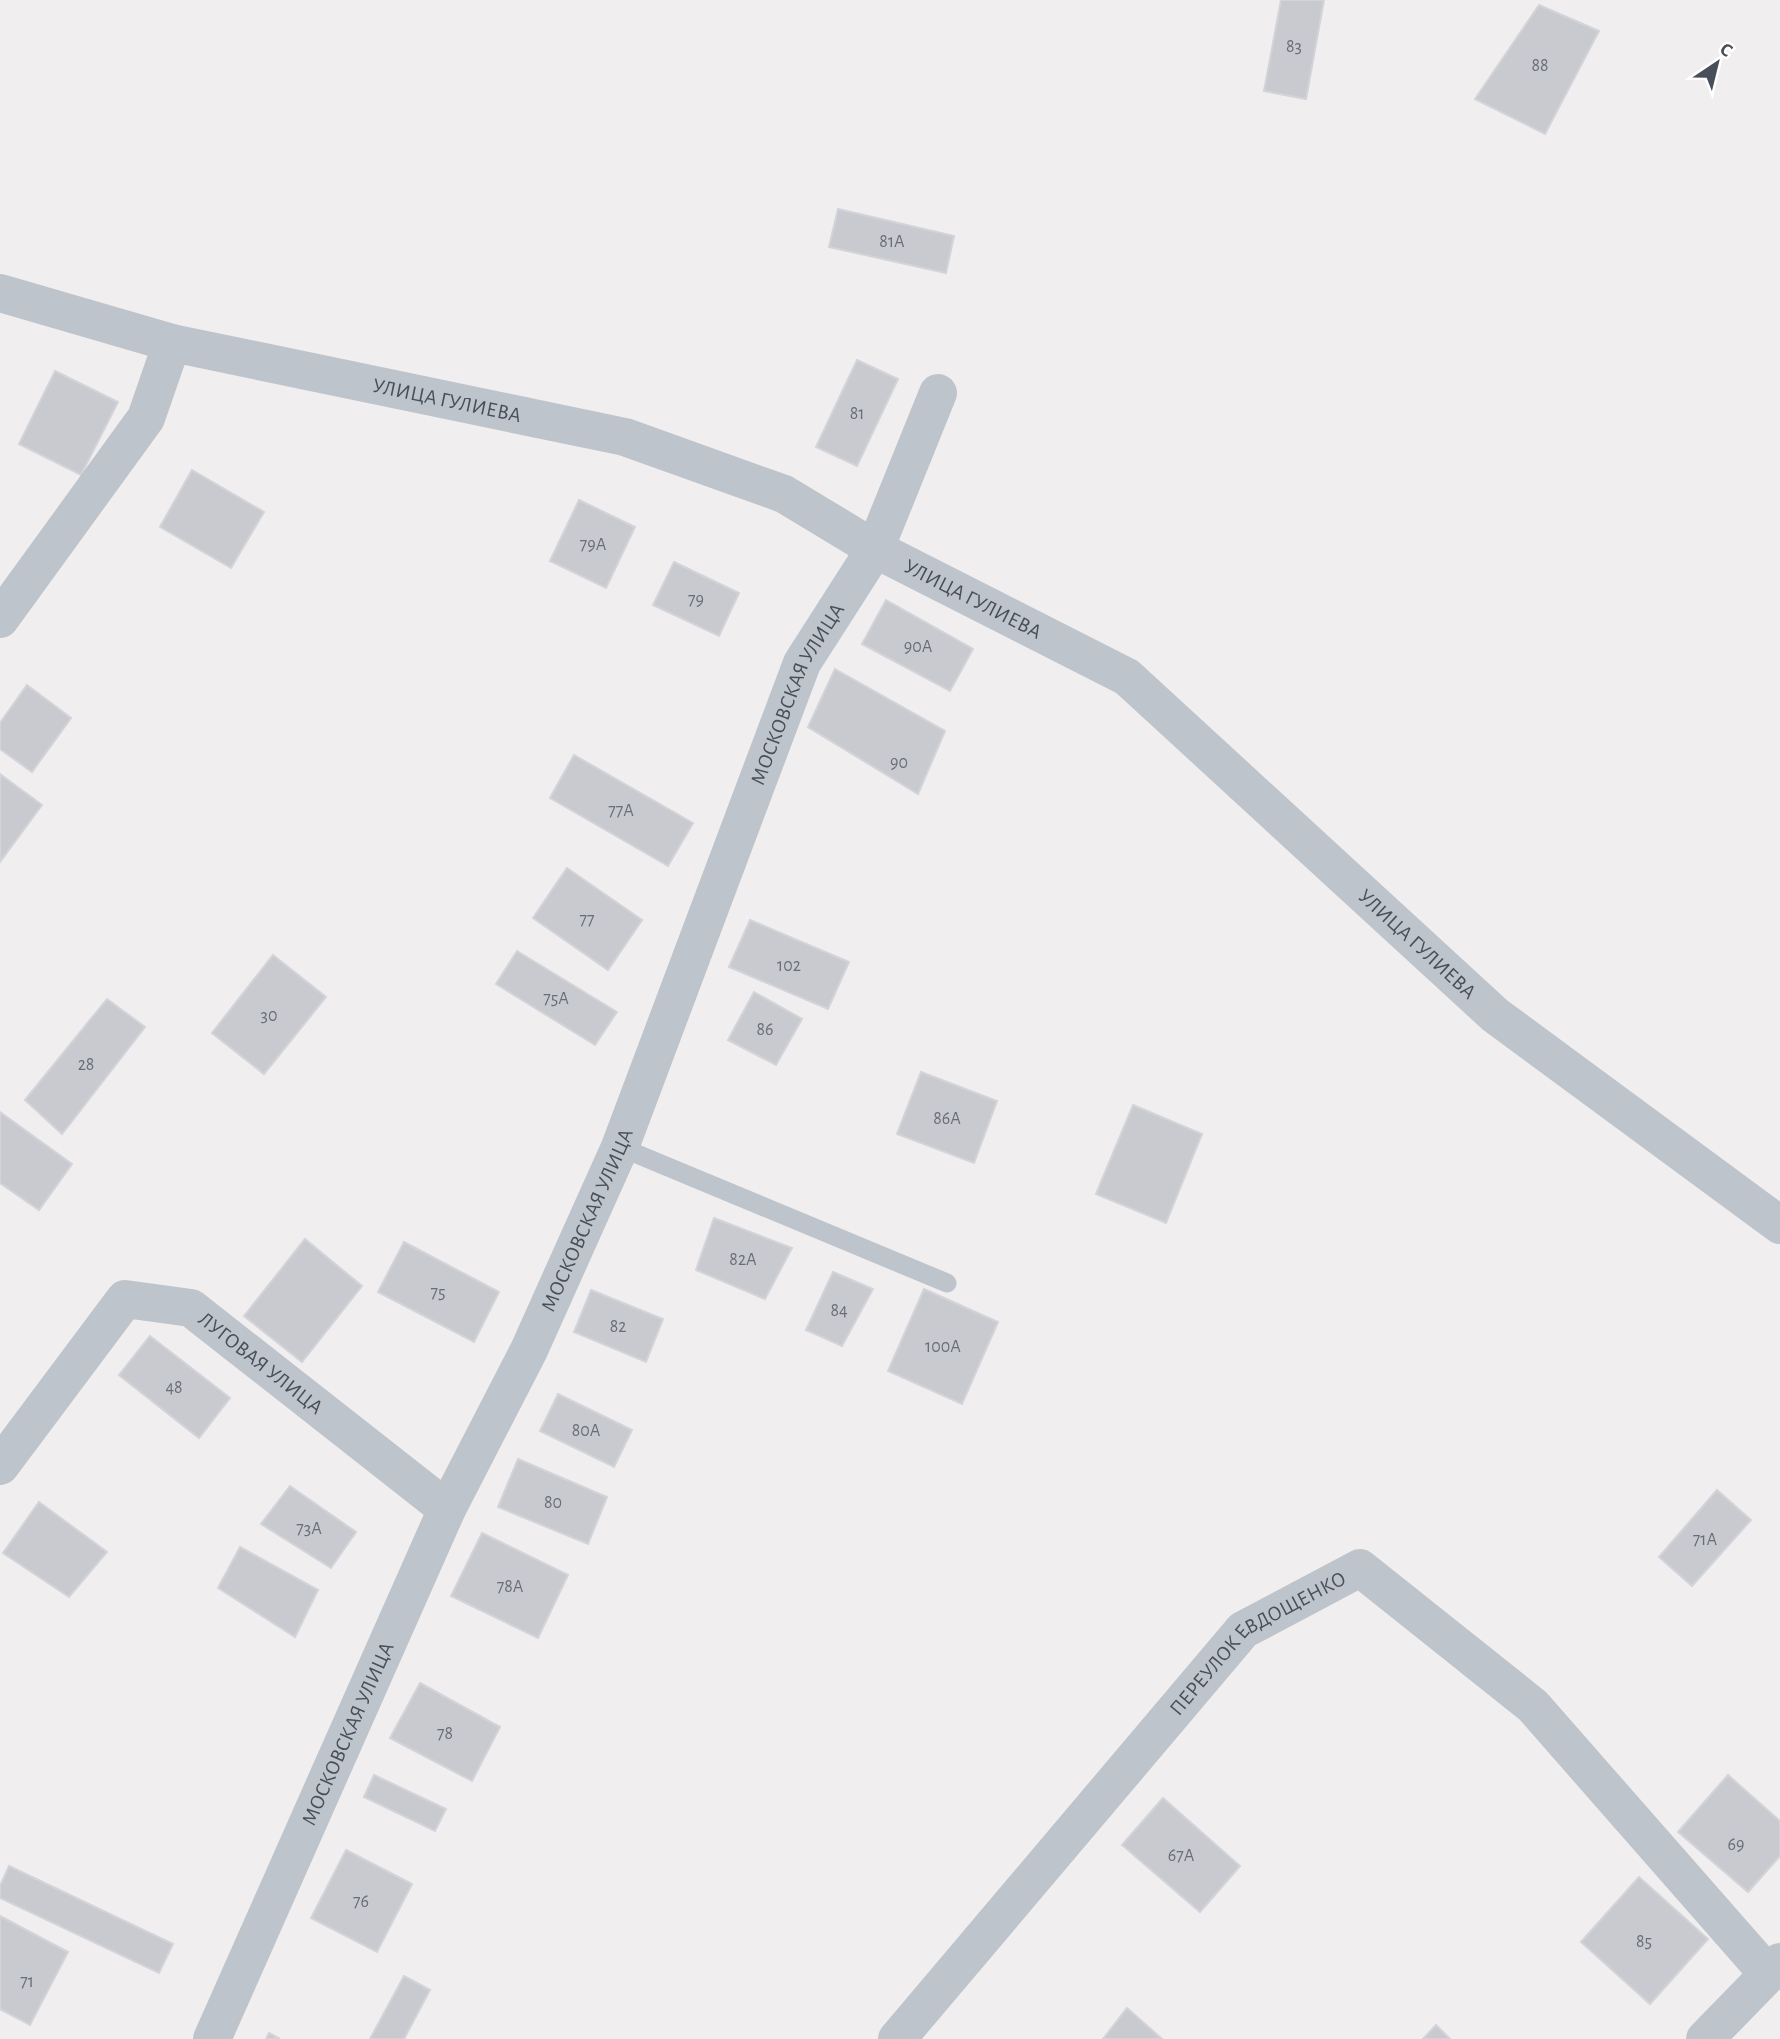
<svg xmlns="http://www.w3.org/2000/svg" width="1780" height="2039" font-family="'Alegreya Sans',sans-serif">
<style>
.building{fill:#c9cad0;stroke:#d2d4d9;stroke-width:2}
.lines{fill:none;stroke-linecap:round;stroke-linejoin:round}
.service{stroke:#bec4cb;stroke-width:19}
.minor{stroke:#bec4cb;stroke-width:38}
.labels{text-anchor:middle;stroke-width:7;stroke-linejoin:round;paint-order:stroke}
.number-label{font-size:18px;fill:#686e77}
.street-label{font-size:21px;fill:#484f59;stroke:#fff}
</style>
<rect width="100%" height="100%" fill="#f0eeee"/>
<g class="building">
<path d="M 1281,0 L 1324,0 L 1306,99 L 1264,91 Z"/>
<path d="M 1539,5 L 1599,31 L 1545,134 L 1475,99 Z"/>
<path d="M 838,209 L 954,236 L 946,273 L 829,247 Z"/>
<path d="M 857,360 L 898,379 L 857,466 L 816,447 Z"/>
<path d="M 55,371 L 118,402 L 81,475 L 19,444 Z"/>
<path d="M 192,470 L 264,512 L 231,568 L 160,527 Z"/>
<path d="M 579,500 L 635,527 L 606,588 L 550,561 Z"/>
<path d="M 674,562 L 739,593 L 719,636 L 653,605 Z"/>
<path d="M 886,600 L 973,649 L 950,691 L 862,644 Z"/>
<path d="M 835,669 L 945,731 L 918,794 L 808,727 Z"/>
<path d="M 27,685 L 71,718 L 32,772 L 0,749 L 0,723 Z"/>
<path d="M 574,755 L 693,823 L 668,866 L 550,798 Z"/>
<path d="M 0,774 L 42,805 L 0,862 Z"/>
<path d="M 567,868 L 642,920 L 608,970 L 533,918 Z"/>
<path d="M 750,920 L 849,962 L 828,1009 L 729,967 Z"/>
<path d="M 517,951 L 617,1012 L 595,1045 L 496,984 Z"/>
<path d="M 273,955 L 326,997 L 264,1074 L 212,1033 Z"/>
<path d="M 754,992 L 802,1019 L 776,1065 L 728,1040 Z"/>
<path d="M 107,999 L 145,1027 L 62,1134 L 25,1100 Z"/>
<path d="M 921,1072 L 997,1101 L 974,1163 L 897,1134 Z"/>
<path d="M 1133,1105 L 1202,1134 L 1166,1223 L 1096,1194 Z"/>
<path d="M 0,1112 L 72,1164 L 39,1210 L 0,1183 Z"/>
<path d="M 714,1218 L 792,1248 L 765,1299 L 696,1270 Z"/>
<path d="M 305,1239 L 362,1286 L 302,1362 L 244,1316 Z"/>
<path d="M 404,1242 L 499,1292 L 474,1342 L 378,1292 Z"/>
<path d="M 833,1272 L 873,1289 L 842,1346 L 806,1330 Z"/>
<path d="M 924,1289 L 998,1322 L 962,1404 L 888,1371 Z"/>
<path d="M 591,1290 L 663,1319 L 646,1362 L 574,1332 Z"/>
<path d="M 150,1336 L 230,1398 L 199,1438 L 119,1375 Z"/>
<path d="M 558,1394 L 632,1430 L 614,1467 L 540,1431 Z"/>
<path d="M 518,1459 L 607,1497 L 588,1544 L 498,1507 Z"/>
<path d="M 290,1486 L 356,1532 L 331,1568 L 261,1524 Z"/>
<path d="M 1717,1490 L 1751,1520 L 1692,1586 L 1659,1557 Z"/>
<path d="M 39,1502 L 107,1552 L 69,1597 L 3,1553 Z"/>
<path d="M 482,1533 L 568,1575 L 538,1638 L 451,1596 Z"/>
<path d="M 240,1547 L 318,1590 L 295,1637 L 218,1588 Z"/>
<path d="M 420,1683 L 500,1727 L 472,1781 L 390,1738 Z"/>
<path d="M 374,1775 L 446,1809 L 435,1831 L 364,1797 Z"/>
<path d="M 1728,1775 L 1780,1821 L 1780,1856 L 1748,1892 L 1678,1832 Z"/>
<path d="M 1163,1798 L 1240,1866 L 1200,1912 L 1122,1845 Z"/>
<path d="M 346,1850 L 412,1884 L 377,1952 L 311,1918 Z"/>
<path d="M 9,1866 L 173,1944 L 159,1973 L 0,1898 L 0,1886 Z"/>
<path d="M 1639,1877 L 1708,1939 L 1650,2004 L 1581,1942 Z"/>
<path d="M 0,1916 L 68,1952 L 30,2025 L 0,2009 Z"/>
<path d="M 404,1976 L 430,1990 L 404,2039 L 370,2039 Z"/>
<path d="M 1127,2008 L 1162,2039 L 1103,2039 Z"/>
<path d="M 1436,2025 L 1450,2039 L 1423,2039 Z"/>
<path d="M 269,2033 L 280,2039 L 266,2039 Z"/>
</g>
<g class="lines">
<path class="service" d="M 620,1147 L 947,1283"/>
<g class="minor">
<path id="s1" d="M 0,293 L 172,343 L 625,437 L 784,494 L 875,549 L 1127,677 L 1495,1015 L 1780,1225"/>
<path d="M 0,619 L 146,418 L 172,343"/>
<path id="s2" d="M 0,1466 L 125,1299 L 191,1308 L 447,1509"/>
<path id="s3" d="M 212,2039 L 447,1509 L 529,1350 L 620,1147 L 802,663 L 875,549 L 938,393"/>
<path id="s4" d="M 897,2039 L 1243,1630 L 1360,1568 L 1533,1706 L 1768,1974"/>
<path d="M 1705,2039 L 1780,1962"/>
</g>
</g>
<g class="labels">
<g class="number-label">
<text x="1294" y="52">83</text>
<text x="1540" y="71">88</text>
<text x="892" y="247">81А</text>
<text x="857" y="419">81</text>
<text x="593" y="550">79А</text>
<text x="696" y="605">79</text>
<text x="918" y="652">90А</text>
<text x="899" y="768">90</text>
<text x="621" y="816">77А</text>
<text x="587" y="925">77</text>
<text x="789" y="971">102</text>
<text x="556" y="1004">75А</text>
<text x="269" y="1021">30</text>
<text x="765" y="1035">86</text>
<text x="86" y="1070">28</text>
<text x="947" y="1124">86А</text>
<text x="743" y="1265">82А</text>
<text x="438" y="1298">75</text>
<text x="839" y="1316">84</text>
<text x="618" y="1332">82</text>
<text x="943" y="1352">100А</text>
<text x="174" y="1393">48</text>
<text x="586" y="1436">80А</text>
<text x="553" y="1508">80</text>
<text x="309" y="1534">73А</text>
<text x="1705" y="1545">71А</text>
<text x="510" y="1592">78А</text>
<text x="445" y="1739">78</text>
<text x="1736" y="1850">69</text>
<text x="1181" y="1861">67А</text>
<text x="361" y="1907">76</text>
<text x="1644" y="1947">85</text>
<text x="27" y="1987">71</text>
</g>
<g class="street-label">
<text dy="7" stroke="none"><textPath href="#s1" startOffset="460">УЛИЦА ГУЛИЕВА</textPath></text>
<text dy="7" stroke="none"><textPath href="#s1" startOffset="1027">УЛИЦА ГУЛИЕВА</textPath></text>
<text dy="7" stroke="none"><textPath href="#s3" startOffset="1468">МОСКОВСКАЯ УЛИЦА</textPath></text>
<text dy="7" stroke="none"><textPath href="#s1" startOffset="1594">УЛИЦА ГУЛИЕВА</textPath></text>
<text dy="7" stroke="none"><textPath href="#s3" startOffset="901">МОСКОВСКАЯ УЛИЦА</textPath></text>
<text dy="7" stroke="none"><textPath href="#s2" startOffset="364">ЛУГОВАЯ УЛИЦА</textPath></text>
<text dy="7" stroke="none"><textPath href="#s4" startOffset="539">ПЕРЕУЛОК ЕВДОЩЕНКО</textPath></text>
<text dy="7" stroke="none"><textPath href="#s3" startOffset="334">МОСКОВСКАЯ УЛИЦА</textPath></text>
</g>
</g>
<g transform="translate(1717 63) rotate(35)" stroke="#ffffff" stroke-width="5" paint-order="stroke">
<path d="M0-5L12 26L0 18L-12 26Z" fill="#484f59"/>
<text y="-10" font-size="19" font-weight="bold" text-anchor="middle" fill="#484f59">С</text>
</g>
</svg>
